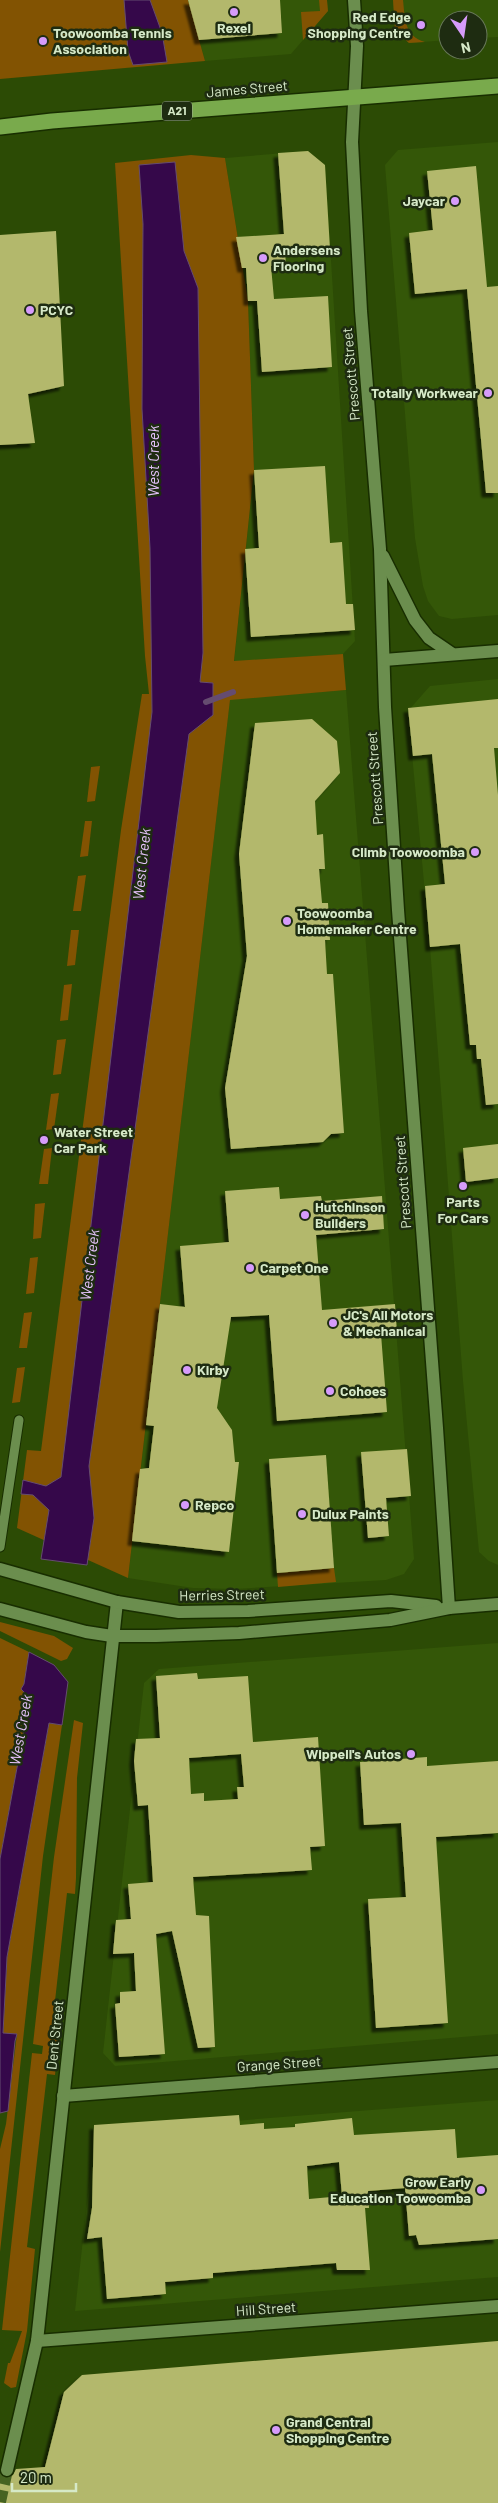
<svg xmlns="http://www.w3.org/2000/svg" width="498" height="2503" font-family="Barlow,sans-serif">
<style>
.built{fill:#345708}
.green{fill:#825302}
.water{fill:#35084a;stroke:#654c70}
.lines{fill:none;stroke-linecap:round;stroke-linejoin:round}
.stream{stroke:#654c70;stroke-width:6}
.building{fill:#b3b86c;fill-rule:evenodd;filter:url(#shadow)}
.street-tunnel{stroke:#466322;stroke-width:12;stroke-dasharray:12 6;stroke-linecap:butt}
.lane-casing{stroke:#182e00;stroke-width:11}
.street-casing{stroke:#182e00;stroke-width:15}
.secondary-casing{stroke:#182e00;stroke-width:15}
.highway-casing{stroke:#182e00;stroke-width:18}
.lane{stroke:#6b8e4e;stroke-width:9}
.street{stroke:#6b8e4e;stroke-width:12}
.secondary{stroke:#6b8e4e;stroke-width:12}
.highway{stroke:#79aa4c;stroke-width:15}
.poi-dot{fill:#d69bfa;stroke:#1e2c11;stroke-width:2}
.labels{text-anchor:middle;stroke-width:5;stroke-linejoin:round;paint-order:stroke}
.shield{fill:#1e2c11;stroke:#9fb091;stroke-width:1}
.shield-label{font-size:12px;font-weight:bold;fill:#d6e9c8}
.poi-label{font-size:14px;font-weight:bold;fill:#d6e9c8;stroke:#1e2c11;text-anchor:start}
.street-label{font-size:14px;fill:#d6e9c8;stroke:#1e2c11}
.water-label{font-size:15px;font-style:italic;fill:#e6c3fc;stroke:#1e2c11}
</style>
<defs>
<filter id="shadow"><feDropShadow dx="-4.5" dy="4.5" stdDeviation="1" flood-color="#0009"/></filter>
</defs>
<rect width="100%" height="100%" fill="#2c4b05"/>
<g class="built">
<path d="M 188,0 L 327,0 L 328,11 L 291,54 L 205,61 Z"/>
<path d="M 393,0 L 498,0 L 498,37 L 478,38 L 478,20 L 448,20 L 448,40 L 409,43 L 395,31 Z"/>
<path d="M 498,142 L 498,615 L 452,619 L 439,616 L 428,601 L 423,586 L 415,538 L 385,165 L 398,150 Z"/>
<path d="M 308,151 L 325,165 L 355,641 L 343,654 L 234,662 L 254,470 L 248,301 L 225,158 Z"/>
<path d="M 498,679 L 498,1565 L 489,1561 L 479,1552 L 463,1381 L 430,947 L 408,711 L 430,686 Z"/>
<path d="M 346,690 L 414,1559 L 404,1574 L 386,1580 L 234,1589 L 193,1588 L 128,1578 L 230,699 Z"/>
<path d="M 498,1643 L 498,2034 L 115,2066 L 103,2053 L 144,1683 L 159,1669 Z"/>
<path d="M 498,2100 L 498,2277 L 75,2311 L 95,2132 Z"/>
</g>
<g class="green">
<path d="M 0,0 L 188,0 L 205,61 L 0,79 Z"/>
<path d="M 319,0 L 327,0 L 328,11 L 303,40 L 301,12 L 320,11 Z"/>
<path d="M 393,0 L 403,0 C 405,18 404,36 425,42 L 409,43 L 395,31 Z"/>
<path d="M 191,155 L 225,158 L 248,301 L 254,470 L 234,661 L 343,654 L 346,690 L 230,700 L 128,1578 L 17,1528 L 27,1450 L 41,1451 L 121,830 L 142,694 L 149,694 L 145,656 L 115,163 Z"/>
<path d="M 100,766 L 95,801 L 87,802 L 91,767 Z"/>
<path d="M 85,821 L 92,821 L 88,856 L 80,857 Z"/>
<path d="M 86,875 L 81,911 L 73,911 L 78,876 Z"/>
<path d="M 71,930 L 79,930 L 75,965 L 67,966 Z"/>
<path d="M 72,984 L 68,1020 L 60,1021 L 64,985 Z"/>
<path d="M 66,1039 L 61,1074 L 53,1075 L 57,1040 Z"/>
<path d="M 59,1093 L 54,1129 L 46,1130 L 51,1094 Z"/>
<path d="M 52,1148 L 48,1184 L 39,1184 L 44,1149 Z"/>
<path d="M 45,1203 L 41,1238 L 33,1239 L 35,1204 Z"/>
<path d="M 38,1257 L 34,1293 L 26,1294 L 30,1258 Z"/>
<path d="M 32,1312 L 27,1348 L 19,1348 L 24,1313 Z"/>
<path d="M 25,1367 L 20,1402 L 12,1403 L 17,1368 Z"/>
<path d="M 334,1568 L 336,1582 L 278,1587 L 277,1573 Z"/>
<path d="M 0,1622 L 54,1636 L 73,1648 L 67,1659 L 61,1661 L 0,1631 Z"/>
<path d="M 0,1638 L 29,1652 L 24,1684 L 30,1698 L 0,1859 Z"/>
<path d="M 74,1720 L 83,1723 L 77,1778 L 76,1878 L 75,1894 L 67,1893 L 52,2028 L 60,2030 L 55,2075 L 47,2074 L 27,2247 L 35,2249 L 27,2331 L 16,2387 L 11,2388 L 4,2383 L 8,2363 L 10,2363 L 22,2331 L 2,2330 L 32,2053 L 42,2054 L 43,2046 L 33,2044 L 54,1857 Z"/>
<path d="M 49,1723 L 62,1725 L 43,1856 L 0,2252 L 0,2149 L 6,2124 L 17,2034 L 3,2034 L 7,1957 Z"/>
</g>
<g class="water">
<path d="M 124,0 L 150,0 L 162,33 L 167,62 L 133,65 L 128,51 Z"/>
<path d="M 175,162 L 184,251 L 198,288 L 203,653 L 200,682 L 213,683 L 213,715 L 189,734 L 89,1466 L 94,1518 L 87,1565 L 41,1559 L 49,1510 L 33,1495 L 21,1494 L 23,1480 L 46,1486 L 61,1477 L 152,712 L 150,548 L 142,409 L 143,224 L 139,165 Z"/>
<path d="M 29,1652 L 54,1665 L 68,1682 L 62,1725 L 49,1723 L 7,1957 L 3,2033 L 17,2034 L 15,2041 L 8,2111 L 0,2113 L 0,1859 L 30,1698 L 21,1689 L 24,1684 Z"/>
</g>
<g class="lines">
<path class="stream" d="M 206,702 L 233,692"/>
</g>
<g class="building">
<path d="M 188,0 L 280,0 L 282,33 L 199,40 Z"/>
<path d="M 308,151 L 325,165 L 330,249 L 285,252 L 286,265 L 271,266 L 274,299 L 328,296 L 332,367 L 262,372 L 257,301 L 248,301 L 246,268 L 242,268 L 236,237 L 284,234 L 278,153 Z"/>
<path d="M 476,166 L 487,287 L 498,286 L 498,493 L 486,493 L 467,289 L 415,294 L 409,233 L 433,230 L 427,171 Z"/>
<path d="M 56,231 L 64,386 L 28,394 L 35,443 L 0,445 L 0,235 Z"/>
<path d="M 325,466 L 330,543 L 342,542 L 346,604 L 353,604 L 355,630 L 251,637 L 245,549 L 259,548 L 254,470 Z"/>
<path d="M 498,699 L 498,748 L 494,748 L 498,795 L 498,1104 L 486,1105 L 481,1059 L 477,1059 L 476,1045 L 470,1045 L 460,944 L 430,947 L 425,886 L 445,884 L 432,754 L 413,756 L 408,708 Z"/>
<path d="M 312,719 L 337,741 L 340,773 L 315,801 L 317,835 L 323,834 L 325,869 L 319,869 L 322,903 L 328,903 L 330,940 L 325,940 L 327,974 L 333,974 L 344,1133 L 331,1134 L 323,1142 L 231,1149 L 225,1088 L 247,956 L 239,854 L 255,723 Z"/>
<path d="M 498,1144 L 498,1178 L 466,1182 L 463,1148 Z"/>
<path d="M 279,1187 L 280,1199 L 321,1196 L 322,1201 L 382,1196 L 384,1229 L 316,1235 L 322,1310 L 395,1304 L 397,1332 L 381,1334 L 387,1412 L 277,1421 L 269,1315 L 231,1317 L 217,1408 L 232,1430 L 235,1462 L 239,1462 L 229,1552 L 132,1541 L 140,1469 L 149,1468 L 154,1426 L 146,1425 L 160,1304 L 185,1307 L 180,1246 L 229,1242 L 225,1191 Z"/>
<path d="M 407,1449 L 411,1496 L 386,1498 L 389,1536 L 368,1538 L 361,1452 Z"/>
<path d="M 326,1455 L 334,1568 L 277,1573 L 269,1459 Z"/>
<path d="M 197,1673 L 198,1679 L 248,1676 L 253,1742 L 318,1737 L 325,1846 L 310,1847 L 312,1870 L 193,1877 L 196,1915 L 209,1916 L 215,2047 L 198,2048 L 172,1931 L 156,1934 L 165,2054 L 119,2057 L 115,2004 L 120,2003 L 120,1992 L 136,1991 L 134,1953 L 113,1954 L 116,1920 L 131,1919 L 128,1884 L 153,1882 L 148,1805 L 138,1806 L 134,1761 L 136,1739 L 160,1738 L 156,1676 ZM 241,1754 L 244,1787 L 237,1787 L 238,1799 L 204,1801 L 204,1793 L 191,1794 L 189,1758 Z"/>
<path d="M 427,1757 L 427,1766 L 498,1761 L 498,1833 L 436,1837 L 448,2023 L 376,2028 L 368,1899 L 406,1897 L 401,1823 L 364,1825 L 360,1762 Z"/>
<path d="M 239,2115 L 240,2125 L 264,2123 L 264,2129 L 295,2127 L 295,2124 L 352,2118 L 354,2135 L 455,2129 L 457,2158 L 498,2155 L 498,2239 L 419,2245 L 416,2235 L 409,2236 L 405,2188 L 368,2191 L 369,2208 L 365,2208 L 370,2270 L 337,2270 L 336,2263 L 213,2273 L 213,2278 L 165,2282 L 166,2294 L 107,2299 L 102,2237 L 87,2239 L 92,2208 L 94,2125 ZM 339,2162 L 342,2196 L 309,2199 L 307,2166 Z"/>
<path d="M 498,2341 L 498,2503 L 0,2503 L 0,2474 L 9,2478 L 13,2475 L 16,2469 L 45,2467 L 64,2392 L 82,2375 Z"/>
</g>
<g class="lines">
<path class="street-tunnel" d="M 0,2502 L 7,2470"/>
<g class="lane-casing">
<path id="lane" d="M 0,1547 L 19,1420"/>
</g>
<g class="street-casing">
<g id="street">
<path d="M 354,0 L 357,46 L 352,142 L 361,311 L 380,549 L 385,707 L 398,910 L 437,1428 L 449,1608"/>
<path d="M 383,556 L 415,620 L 429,638 L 451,653"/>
<path d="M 384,660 L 498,651"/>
<path d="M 63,2096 L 498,2062"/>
<path d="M 37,2341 L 498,2306"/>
<path d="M 7,2470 L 37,2341 L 117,1602"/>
</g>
</g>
<g class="secondary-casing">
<g id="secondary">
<path d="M 0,1569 L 117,1602 L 179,1612 L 248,1611 L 391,1601 L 436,1606"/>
<path d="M 0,1609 L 86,1632 L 112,1636 L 156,1636 L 239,1633 L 390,1620 L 449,1608 L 498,1604"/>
</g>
</g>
<g class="highway-casing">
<path id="highway" d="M 0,127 L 52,121 L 498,86"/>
</g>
<use href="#lane" class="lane"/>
<use href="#street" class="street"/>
<use href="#secondary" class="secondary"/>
<use href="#highway" class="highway"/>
</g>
<g class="poi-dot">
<circle cx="234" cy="12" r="5"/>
<circle cx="421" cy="25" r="5"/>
<circle cx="43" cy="41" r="5"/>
<circle cx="455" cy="201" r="5"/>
<circle cx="263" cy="258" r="5"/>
<circle cx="30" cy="310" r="5"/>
<circle cx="488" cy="393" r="5"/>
<circle cx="475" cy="852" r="5"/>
<circle cx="287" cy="921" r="5"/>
<circle cx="44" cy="1140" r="5"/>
<circle cx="463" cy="1186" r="5"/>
<circle cx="305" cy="1215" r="5"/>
<circle cx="250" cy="1268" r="5"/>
<circle cx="333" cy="1323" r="5"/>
<circle cx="187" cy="1370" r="5"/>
<circle cx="330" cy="1391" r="5"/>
<circle cx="185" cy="1505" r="5"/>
<circle cx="302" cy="1514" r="5"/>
<circle cx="411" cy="1754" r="5"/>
<circle cx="481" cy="2190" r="5"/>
<circle cx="276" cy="2430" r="5"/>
</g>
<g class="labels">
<rect class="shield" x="162" y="101.5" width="30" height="19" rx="4"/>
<g class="shield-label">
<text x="177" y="115">A21</text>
</g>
<g class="poi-label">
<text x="411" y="22" text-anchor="end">Red Edge<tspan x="411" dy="16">Shopping Centre</tspan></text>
<text x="234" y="33" text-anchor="middle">Rexel</text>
<text x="53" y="38">Toowoomba Tennis<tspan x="53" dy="16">Association</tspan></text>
<text x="445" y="206" text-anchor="end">Jaycar</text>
<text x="273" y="255">Andersens<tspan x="273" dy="16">Flooring</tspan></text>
<text x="40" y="315">PCYC</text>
<text x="478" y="398" text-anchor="end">Totally Workwear</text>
<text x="465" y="857" text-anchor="end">Climb Toowoomba</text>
<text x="297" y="918">Toowoomba<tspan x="297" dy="16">Homemaker Centre</tspan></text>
<text x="54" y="1137">Water Street<tspan x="54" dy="16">Car Park</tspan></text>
<text x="463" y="1207" text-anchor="middle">Parts<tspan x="463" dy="16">For Cars</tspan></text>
<text x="315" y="1212">Hutchinson<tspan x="315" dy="16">Builders</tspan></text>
<text x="260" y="1273">Carpet One</text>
<text x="343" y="1320">JC's All Motors<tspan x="343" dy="16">&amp; Mechanical</tspan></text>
<text x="197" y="1375">Kirby</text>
<text x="340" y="1396">Cohoes</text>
<text x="195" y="1510">Repco</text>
<text x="312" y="1519">Dulux Paints</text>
<text x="401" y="1759" text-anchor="end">Wippell's Autos</text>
<text x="471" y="2187" text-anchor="end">Grow Early<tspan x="471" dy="16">Education Toowoomba</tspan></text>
<text x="286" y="2427">Grand Central<tspan x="286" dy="16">Shopping Centre</tspan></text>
</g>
<g class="street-label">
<text transform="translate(247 89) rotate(-5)" y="5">James Street</text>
<text transform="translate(351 374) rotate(-95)" y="5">Prescott Street</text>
<text transform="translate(375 778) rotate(-94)" y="5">Prescott Street</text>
<text transform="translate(403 1182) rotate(-94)" y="5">Prescott Street</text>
<text transform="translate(222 1595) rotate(-1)" y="5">Herries Street</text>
<text transform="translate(55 2035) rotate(-84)" y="5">Dent Street</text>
<text transform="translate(279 2064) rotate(-4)" y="5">Grange Street</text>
<text transform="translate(266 2309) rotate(-4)" y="5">Hill Street</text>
</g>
<g class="water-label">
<text transform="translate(154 461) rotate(-90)" y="5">West Creek</text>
<text transform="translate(142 864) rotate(-84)" y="5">West Creek</text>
<text transform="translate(90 1265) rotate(-83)" y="5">West Creek</text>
<text transform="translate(21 1730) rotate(-80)" y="5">West Creek</text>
</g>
</g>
<g transform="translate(463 35) rotate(167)"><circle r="24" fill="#1e2c11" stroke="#68785a"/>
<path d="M0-4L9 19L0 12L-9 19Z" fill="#d69bfa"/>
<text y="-8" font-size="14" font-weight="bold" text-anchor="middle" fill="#d6e9c8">N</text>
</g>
<path d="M12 2483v8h64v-8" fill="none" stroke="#d6e9c8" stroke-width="2.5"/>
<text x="20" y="2483" font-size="15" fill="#d6e9c8" stroke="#1e2c11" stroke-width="4" paint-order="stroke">20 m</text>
</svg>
